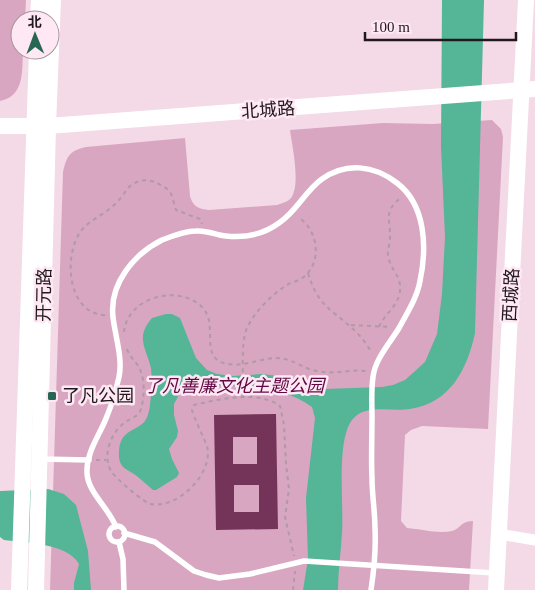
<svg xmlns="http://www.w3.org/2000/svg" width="535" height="590" font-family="'Times New Roman','Noto Sans SC',serif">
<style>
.green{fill:#d9a6c1}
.water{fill:#54b597}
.building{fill:#74345a;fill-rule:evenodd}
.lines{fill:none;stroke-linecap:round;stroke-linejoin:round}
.path{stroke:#af9aa5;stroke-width:2;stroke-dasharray:4 4;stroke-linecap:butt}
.lane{stroke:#fff;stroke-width:5.5}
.street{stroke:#fff;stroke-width:11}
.secondary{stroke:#fff;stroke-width:16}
.poi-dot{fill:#276653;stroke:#fee8f3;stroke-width:2}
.labels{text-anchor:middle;stroke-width:5;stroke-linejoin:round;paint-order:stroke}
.street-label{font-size:18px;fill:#21181d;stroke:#fee8f3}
.park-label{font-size:18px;font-style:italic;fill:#610844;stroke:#fee8f3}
.poi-label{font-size:18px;fill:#21181d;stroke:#fee8f3;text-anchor:start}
</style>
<rect width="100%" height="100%" fill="#f4d9e7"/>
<g class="green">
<path d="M 0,0 L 26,0 L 25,20 L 20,20 L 20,50 L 23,50 C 22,70 25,96 0,101 Z"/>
<path d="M 492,120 L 501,129 L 503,137 L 488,429 L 422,426 L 411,430 L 405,435 L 401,521 L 407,528 C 421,529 438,534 452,531 C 462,528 459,522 473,521 L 469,590 L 50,590 L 63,172 C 67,156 69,151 86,147 L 185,138 L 190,196 C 193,207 199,209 209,210 L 277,205 C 282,203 288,202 291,198 C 301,184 292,146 290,130 L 383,123 L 433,124 Z"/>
</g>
<g class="water">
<path d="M 442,0 L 484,0 L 475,333 C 467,370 450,403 410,409 C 391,412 365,403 352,420 C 336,441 344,505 342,533 C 341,552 338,571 338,590 L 303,590 L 308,559 L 306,498 L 315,418 L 312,407 C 284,387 250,386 217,386 C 205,386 193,384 182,389 L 174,404 L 174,415 L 178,431 L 177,437 L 169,449 L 172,459 L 179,473 L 177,477 L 156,490 L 153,490 C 148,486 143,481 138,477 C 128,468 118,470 119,452 C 120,429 136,432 145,421 C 150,414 150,403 151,395 C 152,386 152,377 151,368 C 146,347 135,338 152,318 L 166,314 L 172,314 L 180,318 L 196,358 L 207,370 L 217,374 L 233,376 L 262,374 L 278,376 L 310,387 L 324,389 L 382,387 L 393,385 L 405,380 L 425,362 L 437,334 L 442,294 L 445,237 L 441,146 Z"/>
<path d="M 48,489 L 64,494 L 76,505 L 88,551 L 91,590 L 74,590 L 74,583 L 79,564 C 67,543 26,543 4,540 L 0,537 L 0,491 Z"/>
</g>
<path class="building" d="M 276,414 L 278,529 L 216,530 L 214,415 ZM 233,437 L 257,437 L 257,464 L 233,464 ZM 234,485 L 259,485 L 259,512 L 234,512 Z"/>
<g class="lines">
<g class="path">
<path d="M 308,273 C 318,306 330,308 353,329 C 361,336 367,345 372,353"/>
<path d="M 105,315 C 67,314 63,255 81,231 C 89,220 104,215 114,205 C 120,200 124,193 129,187 C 141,177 152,179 164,187 C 166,188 169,190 170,192 C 173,197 174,205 176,210 L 200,219 L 202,224"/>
<path d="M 351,325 L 391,327"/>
<path d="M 379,327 C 384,314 398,307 400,291 C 402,276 389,268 388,255 C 387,250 390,244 390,239 C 391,219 382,212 402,197"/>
<path d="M 124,332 C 127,298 177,283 202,307 C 220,325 197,359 228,364 C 244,367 261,358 277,358 C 292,358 303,369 317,371 C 334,375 350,369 366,371"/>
<path d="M 127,349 C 130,358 138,363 141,372 C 145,382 144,399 141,409 C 138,418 130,418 124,423 C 111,433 102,455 111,471 C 115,478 144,503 151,504 C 178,509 214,473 207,446 L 193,414 L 192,410 L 194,405 C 219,399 259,390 280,406 L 284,425 L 286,464 L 289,489 L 285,517 L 294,556"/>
<path d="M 243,396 C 244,379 240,343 247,328 C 255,311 270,297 285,286 C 291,282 300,281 305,276 C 323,259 317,229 298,217"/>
<path d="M 96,460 L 106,460"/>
<path d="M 293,590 L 295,571"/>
</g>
<g class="lane">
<path d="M 40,459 L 89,460"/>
<circle cx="117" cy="534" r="8"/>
<path d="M 116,527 C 109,508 88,493 87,473 C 86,452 100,435 107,416 C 112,404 116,390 119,377 C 123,358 115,336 113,317 C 109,284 134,254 162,240 C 172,236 185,231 196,231 C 207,230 216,235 226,236 C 245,238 264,234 279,223 C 297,211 305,191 322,179 C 346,162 374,165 397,183 C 426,205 427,248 420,281 C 417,298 407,313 399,328 C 390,343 375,359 373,377 C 371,390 372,404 372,417 C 372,438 371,458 372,478 C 372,495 375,512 375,529 C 376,549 374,570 371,590"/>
<path d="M 124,533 L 155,542 L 194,571 L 206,575 L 219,578 L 250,574 L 304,561 L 495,573"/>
<path d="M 119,542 L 123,559 L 124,590"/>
</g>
<path class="street" d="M 499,534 L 535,540"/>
<g class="secondary">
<path d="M 38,20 L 39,0"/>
<path d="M 0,126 L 48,126 L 535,89"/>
<path d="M 19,590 L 37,50"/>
<path d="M 36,590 L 48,126 L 53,0"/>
<path d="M 496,590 L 526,0"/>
</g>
</g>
<rect class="poi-dot" x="47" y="391" width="10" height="10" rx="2.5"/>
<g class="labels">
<g class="street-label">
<text transform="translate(268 110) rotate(-4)" y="6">北城路</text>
<text transform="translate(44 295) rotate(-89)" y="6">开元路</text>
<text transform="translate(511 295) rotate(-87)" y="6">西城路</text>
</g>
<g class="park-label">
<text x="234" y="392">了凡善廉文化主题公园</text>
</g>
<g class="poi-label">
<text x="62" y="402">了凡公园</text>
</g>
</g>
<g transform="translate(35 35) rotate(359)"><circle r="24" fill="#fee8f3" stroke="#a6959d"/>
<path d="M0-4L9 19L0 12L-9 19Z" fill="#276653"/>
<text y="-8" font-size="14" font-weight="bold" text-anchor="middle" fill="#21181d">北</text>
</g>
<path d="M365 32v8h151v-8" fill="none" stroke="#21181d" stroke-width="2.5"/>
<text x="372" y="32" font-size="15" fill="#21181d" stroke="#fee8f3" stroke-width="4" paint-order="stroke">100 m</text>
</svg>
